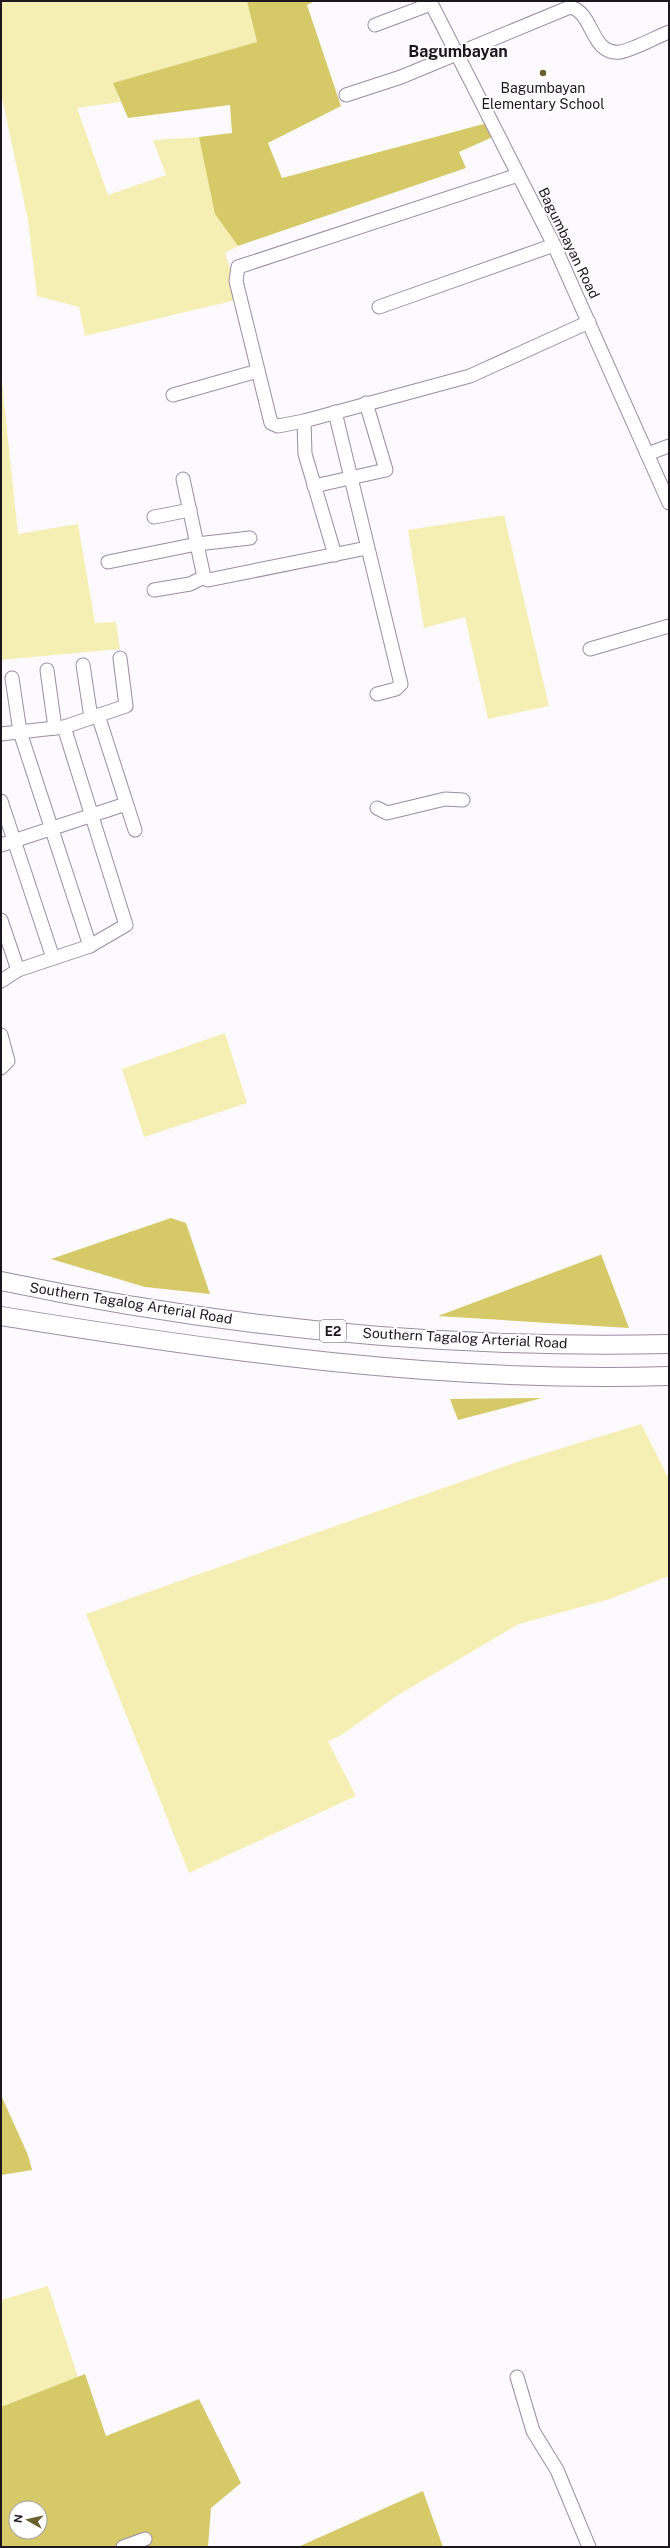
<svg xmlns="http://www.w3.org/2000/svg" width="670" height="2548" font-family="'Public Sans',sans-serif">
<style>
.green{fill:#f5efb3}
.forest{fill:#d5ca67;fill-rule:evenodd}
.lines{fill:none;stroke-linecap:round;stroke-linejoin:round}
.minor-casing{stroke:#9a8ca2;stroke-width:15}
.highway-casing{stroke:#9a8ca2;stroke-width:20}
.minor{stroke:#fff;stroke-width:13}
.highway{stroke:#fff;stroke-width:18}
.poi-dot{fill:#67612e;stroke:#fff;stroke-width:1.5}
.labels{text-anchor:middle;stroke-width:4;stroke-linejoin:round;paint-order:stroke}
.shield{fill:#fff;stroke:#605d62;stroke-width:1}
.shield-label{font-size:13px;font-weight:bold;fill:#1c171f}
.poi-label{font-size:14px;fill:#1c171f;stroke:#fff}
.street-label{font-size:14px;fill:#1c171f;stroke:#fff}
.quarter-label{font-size:16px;font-weight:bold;fill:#1c171f;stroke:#fff}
</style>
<rect width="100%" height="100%" fill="#fdfaff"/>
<g class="green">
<path d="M 1,1 L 247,1 L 257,42 L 114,83 L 120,102 L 77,108 L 108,195 L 166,175 L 153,140 L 201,137 L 216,215 L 238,246 L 225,253 L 240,299 L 85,336 L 79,307 L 37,296 L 28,220 L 1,93 Z"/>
<path d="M 1,372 L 18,534 L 78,524 L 95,623 L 116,622 L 120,649 L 1,660 Z"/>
<path d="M 504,515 L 549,706 L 488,719 L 465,617 L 424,628 L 408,530 Z"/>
<path d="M 225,1033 L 247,1103 L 144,1137 L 122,1069 Z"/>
<path d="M 641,1424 L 669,1479 L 669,1576 L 610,1599 L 519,1624 L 398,1695 L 340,1736 L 328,1741 L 356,1796 L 189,1873 L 86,1614 L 520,1461 Z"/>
<path d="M 48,2286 L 78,2377 L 1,2407 L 1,2300 Z"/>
</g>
<g class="forest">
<path d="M 247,1 L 315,1 L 307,5 L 341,106 L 268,143 L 282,178 L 491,122 L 497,135 L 459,152 L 466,168 L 238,246 L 215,214 L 199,137 L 232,133 L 230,105 L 128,118 L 113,83 L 257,42 Z"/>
<path d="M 171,1218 L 186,1223 L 210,1294 L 145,1287 L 51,1259 Z"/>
<path d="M 601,1254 L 629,1328 L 438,1316 L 600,1255 Z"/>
<path d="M 542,1398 L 458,1420 L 450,1399 Z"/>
<path d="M 1,2095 L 28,2155 L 32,2170 L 1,2175 Z"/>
<path d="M 85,2374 L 106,2436 L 199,2399 L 241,2483 L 211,2508 L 208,2547 L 1,2547 L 1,2407 ZM 16,2508 L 40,2508 L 40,2532 L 16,2532 Z"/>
<path d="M 423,2491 L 443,2547 L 298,2547 Z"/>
</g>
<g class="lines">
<g class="minor-casing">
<g id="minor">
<path d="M 430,1 L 554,245 L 669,503"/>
<path d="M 375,25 L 431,4"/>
<path d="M 346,95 L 401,77 L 570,7 C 594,12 590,55 620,52 C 633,50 656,37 669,32"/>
<path d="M 518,175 L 238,267 L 236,281 L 271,423 L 278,426 L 304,421 L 470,376 L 589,322"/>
<path d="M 379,307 L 554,245"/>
<path d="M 173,395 L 258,371"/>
<path d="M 335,412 L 401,684 L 396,689 L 377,694"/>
<path d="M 304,421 L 305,454 L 335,555"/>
<path d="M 647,454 L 669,446"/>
<path d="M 183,479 L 204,577 L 208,580 L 367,548"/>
<path d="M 314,486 L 386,470 L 366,403"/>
<path d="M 154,517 L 190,510"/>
<path d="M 108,562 L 197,544 L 250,538"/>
<path d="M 154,590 L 190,584 L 204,577"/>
<path d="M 590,649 L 669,626"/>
<path d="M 83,665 L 91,718"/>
<path d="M 47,670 L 55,728"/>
<path d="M 12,678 L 20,732 L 90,946"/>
<path d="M 98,715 L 135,830"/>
<path d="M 1,734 L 64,727 L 126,706 L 120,658"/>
<path d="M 1,801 L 53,958"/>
<path d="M 377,808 L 387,813 L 445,799 L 463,800"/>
<path d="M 1,845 L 126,804"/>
<path d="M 1,920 L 18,970"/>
<path d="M 1,981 L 18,970 L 90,946 L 126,925 L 64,727"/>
<path d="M 1,1035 L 8,1061 L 1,1068"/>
<path d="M 517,2377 L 533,2431 L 557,2470 L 589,2547"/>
<path d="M 123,2547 L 145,2539"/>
</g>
</g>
<g class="highway-casing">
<g id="highway">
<path d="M 1,1281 C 219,1327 446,1349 669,1344"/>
<path d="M 1,1316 C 222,1352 444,1383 669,1376"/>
</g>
</g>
<use href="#minor" class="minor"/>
<use href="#highway" class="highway"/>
</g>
<circle class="poi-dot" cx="543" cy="73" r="4"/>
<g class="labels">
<rect class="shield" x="320" y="1320" width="26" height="22" rx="3"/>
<g class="shield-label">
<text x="333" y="1336">E2</text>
</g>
<g class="poi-label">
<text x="543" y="93">Bagumbayan<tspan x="543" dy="16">Elementary School</tspan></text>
</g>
<g class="street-label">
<text transform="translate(569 243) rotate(64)" y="5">Bagumbayan Road</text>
<text transform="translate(131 1303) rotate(9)" y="5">Southern Tagalog Arterial Road</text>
<text transform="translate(465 1338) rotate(3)" y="5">Southern Tagalog Arterial Road</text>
</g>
<g class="quarter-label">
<text x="458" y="57">Bagumbayan</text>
</g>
</g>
<rect width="670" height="2548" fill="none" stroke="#1c171f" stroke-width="4"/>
<g transform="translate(28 2520) rotate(278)"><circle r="19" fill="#ffffff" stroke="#a4a2a5"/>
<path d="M0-3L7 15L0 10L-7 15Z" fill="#67612e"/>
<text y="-6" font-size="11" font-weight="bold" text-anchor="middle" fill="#1c171f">N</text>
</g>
</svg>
